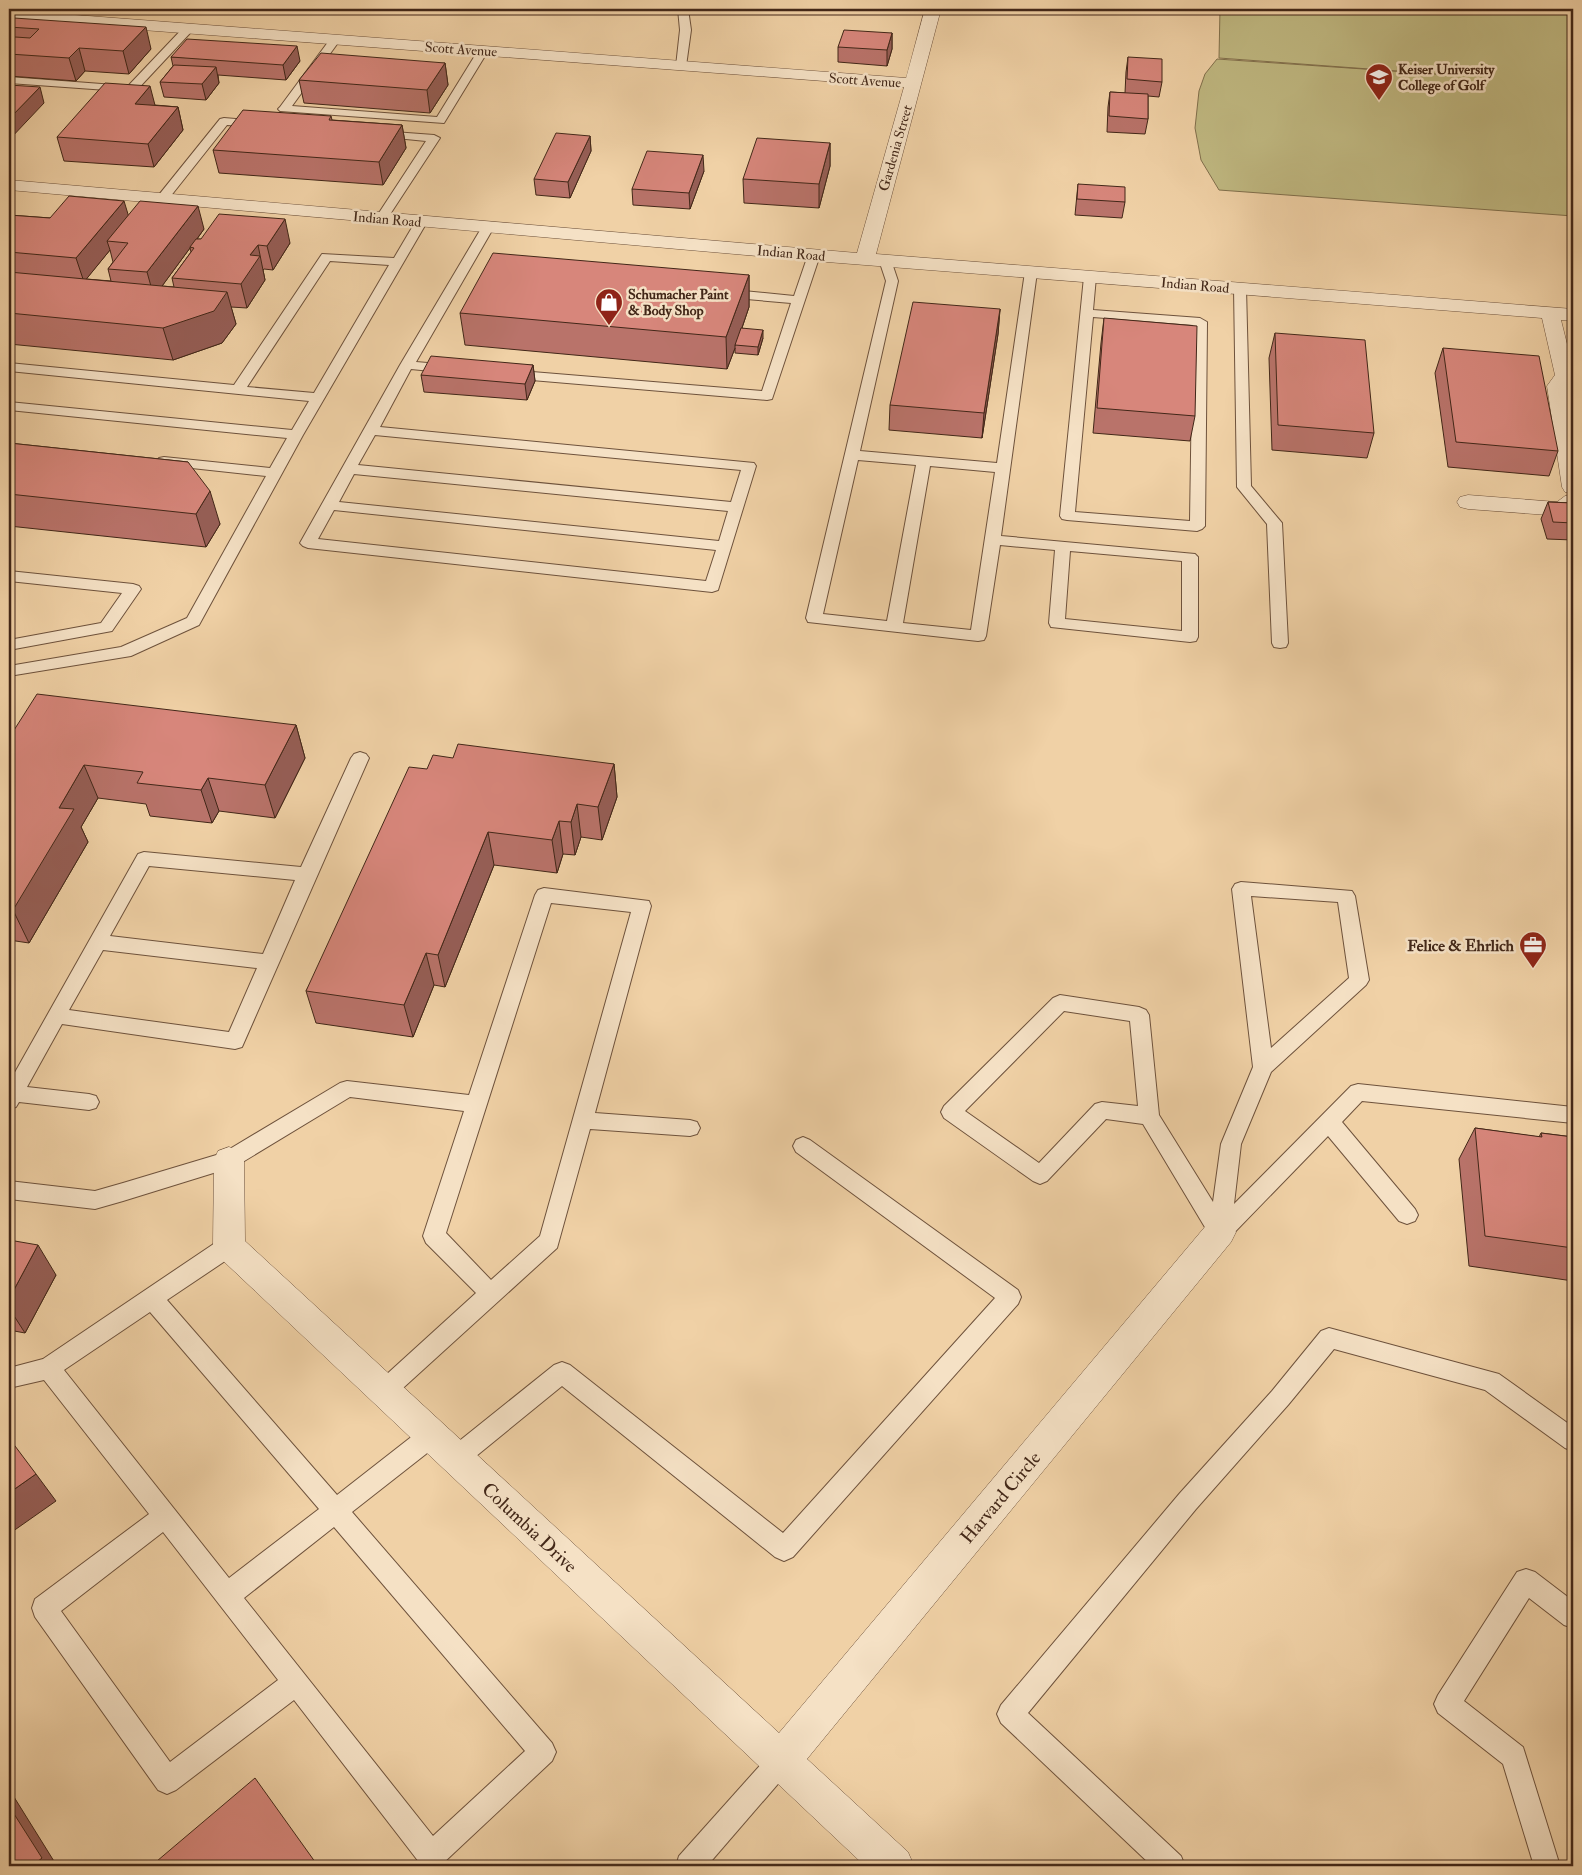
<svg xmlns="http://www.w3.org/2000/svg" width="1582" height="1875" font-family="'IM FELL Double Pica',serif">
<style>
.green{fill:#c0b982;stroke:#81704d}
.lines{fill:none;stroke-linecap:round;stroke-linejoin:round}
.service-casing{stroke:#6e523c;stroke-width:2}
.minor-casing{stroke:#6e523c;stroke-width:1}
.service{fill:#f5e1c5;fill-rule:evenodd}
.minor{fill:#f5e1c5;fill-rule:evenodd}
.wall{fill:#b9736a;stroke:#422718;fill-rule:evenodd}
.shaded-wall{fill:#965e56;stroke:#422718}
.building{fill:#d7867b;stroke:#422718}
.labels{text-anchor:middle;stroke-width:5;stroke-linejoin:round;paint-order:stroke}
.far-street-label{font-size:14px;fill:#422718;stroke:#f5e1c5}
.far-poi-label{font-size:14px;font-weight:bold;fill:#422718;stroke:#f5e1c5;text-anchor:start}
.poi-label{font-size:16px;font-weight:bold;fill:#422718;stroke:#f5e1c5;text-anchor:end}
.near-street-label{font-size:19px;fill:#422718;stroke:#f5e1c5}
</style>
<rect width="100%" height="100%" fill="#f0d1a6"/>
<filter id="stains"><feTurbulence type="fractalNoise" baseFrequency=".004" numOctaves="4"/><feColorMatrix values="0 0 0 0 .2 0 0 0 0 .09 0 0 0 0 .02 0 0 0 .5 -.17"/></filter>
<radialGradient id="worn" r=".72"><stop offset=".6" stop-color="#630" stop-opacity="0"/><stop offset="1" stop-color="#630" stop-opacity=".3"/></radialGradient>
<path class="green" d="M 1220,9 L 1573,9 L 1573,216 L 1219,190 L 1201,160 L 1195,128 L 1199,91 L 1205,74 L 1217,59 L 1437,74 L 1219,58 Z"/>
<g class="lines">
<g class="service-casing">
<g id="service">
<path d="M 678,9 L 688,9 L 691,30 L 686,66 L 681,69 L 676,66 L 680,30 Z"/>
<path d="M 188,26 L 192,27 L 193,29 L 192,31 L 135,92 L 9,83 L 9,77 L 128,86 L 184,27 Z"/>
<path d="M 335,37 L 340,40 L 292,106 L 437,117 L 479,49 L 483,48 L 488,51 L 444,123 L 280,111 L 278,109 L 280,107 L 331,38 Z"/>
<path d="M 224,118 L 260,121 L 266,124 L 260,127 L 227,125 L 166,202 L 158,202 L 156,199 L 158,196 L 220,119 Z"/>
<path d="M 380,131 L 434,135 L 440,138 L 385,222 L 381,223 L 375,219 L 426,141 L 376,136 L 374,134 Z"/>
<path d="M 421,218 L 427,222 L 303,435 L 199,625 L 131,656 L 9,676 L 9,666 L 121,647 L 187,618 L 266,476 L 164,465 L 159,464 L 157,461 L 159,458 L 164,457 L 270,468 L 287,438 L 9,410 L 9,402 L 292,430 L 309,401 L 9,371 L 9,363 L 234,385 L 322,254 L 394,258 L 417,219 ZM 330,261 L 389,265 L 314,393 L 247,387 Z"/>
<path d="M 488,223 L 494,227 L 416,362 L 451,365 L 458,369 L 451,373 L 411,369 L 380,427 L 754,463 L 756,466 L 718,590 L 712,592 L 308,548 L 303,546 L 300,543 L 400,365 L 482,227 ZM 375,435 L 741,470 L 731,502 L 358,465 ZM 354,474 L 728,511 L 719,541 L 339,502 ZM 334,510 L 716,550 L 706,581 L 318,539 Z"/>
<path d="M 814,251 L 820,255 L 772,399 L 767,400 L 508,378 L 501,374 L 508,370 L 762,391 L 791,303 L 723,297 L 717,293 L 723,289 L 794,296 L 808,255 Z"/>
<path d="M 885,256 L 891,260 L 898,281 L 860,451 L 997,463 L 1025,272 L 1026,269 L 1036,269 L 1037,272 L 1001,536 L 1195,554 L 1198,557 L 1198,637 L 1196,641 L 1190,642 L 1051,627 L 1049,623 L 1055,550 L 1000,545 L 986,636 L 984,640 L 978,641 L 808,622 L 806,618 L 886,281 L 879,260 ZM 858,460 L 916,465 L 887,621 L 823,614 ZM 930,466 L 995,472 L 971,630 L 903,623 ZM 1070,551 L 1182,561 L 1182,631 L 1065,619 Z"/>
<path d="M 1090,273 L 1096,277 L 1093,310 L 1200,318 L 1207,322 L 1205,526 L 1202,529 L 1197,531 L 1067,520 L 1062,519 L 1060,516 L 1084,277 ZM 1093,317 L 1193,325 L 1190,521 L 1075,512 Z"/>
<path d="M 1240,284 L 1246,288 L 1251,486 L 1282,523 L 1288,643 L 1286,647 L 1280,648 L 1274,647 L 1272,643 L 1267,524 L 1237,487 L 1234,288 Z"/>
<path d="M 9,571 L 133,584 L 139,586 L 141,589 L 112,631 L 9,650 L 9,640 L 101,623 L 122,593 L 9,581 Z"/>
<path d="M 360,752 L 366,754 L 369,758 L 242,1047 L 235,1049 L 62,1024 L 27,1087 L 89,1094 L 96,1096 L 99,1102 L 96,1108 L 89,1110 L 19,1102 L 16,1107 L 9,1109 L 9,1083 L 138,854 L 144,852 L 301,867 L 351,758 L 354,754 ZM 149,866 L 295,880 L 263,954 L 110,936 ZM 103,950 L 257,968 L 229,1032 L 69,1010 Z"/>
<path d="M 1241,882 L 1352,891 L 1355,896 L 1369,980 L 1366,985 L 1271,1072 L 1241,1144 L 1234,1204 L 1351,1086 L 1358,1084 L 1573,1107 L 1573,1123 L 1362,1101 L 1342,1122 L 1415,1209 L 1418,1215 L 1415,1221 L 1407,1224 L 1399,1221 L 1328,1136 L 1228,1239 L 1220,1241 L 1212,1239 L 1143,1124 L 1106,1119 L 1047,1181 L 1040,1184 L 1033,1181 L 944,1118 L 941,1112 L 944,1106 L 1053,998 L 1060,995 L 1139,1007 L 1146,1010 L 1149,1015 L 1159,1115 L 1213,1202 L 1221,1144 L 1253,1067 L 1232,889 L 1235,884 ZM 1251,896 L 1338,902 L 1349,978 L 1271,1048 ZM 1064,1011 L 1130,1021 L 1138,1106 L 1102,1102 L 1095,1104 L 1039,1163 L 965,1111 Z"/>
<path d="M 544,888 L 649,901 L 651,906 L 595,1113 L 690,1120 L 697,1122 L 700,1128 L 697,1134 L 690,1136 L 590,1129 L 557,1248 L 392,1398 L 384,1402 L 376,1398 L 373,1391 L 376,1384 L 476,1293 L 426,1243 L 423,1236 L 464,1111 L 350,1097 L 236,1166 L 123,1201 L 95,1209 L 9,1199 L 9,1181 L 95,1191 L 123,1183 L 223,1153 L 340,1083 L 347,1081 L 469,1095 L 535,895 L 538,890 ZM 551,903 L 631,912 L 540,1236 L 491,1280 L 446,1233 Z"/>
<path d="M 803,1137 L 810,1140 L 1018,1290 L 1021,1297 L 1018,1304 L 793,1557 L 784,1561 L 775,1557 L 562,1386 L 464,1466 L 456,1469 L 448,1466 L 444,1458 L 448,1450 L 554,1365 L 562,1362 L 570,1365 L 783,1533 L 995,1298 L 796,1152 L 793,1146 L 796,1140 Z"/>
<path d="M 229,1237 L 237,1239 L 240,1246 L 237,1253 L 167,1300 L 337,1495 L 424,1427 L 432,1424 L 440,1427 L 444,1435 L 440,1443 L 352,1512 L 552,1743 L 556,1752 L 552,1761 L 440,1866 L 422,1866 L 294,1700 L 176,1790 L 167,1794 L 158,1790 L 35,1617 L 32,1608 L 35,1599 L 149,1514 L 44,1380 L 9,1388 L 9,1368 L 43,1359 L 221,1239 ZM 150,1312 L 319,1509 L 229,1578 L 64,1370 ZM 334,1527 L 525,1751 L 433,1836 L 244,1598 ZM 163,1532 L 278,1680 L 170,1762 L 61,1611 Z"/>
<path d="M 1329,1328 L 1499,1374 L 1573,1427 L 1573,1451 L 1565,1448 L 1485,1390 L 1334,1349 L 1288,1405 L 1196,1509 L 1028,1713 L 1181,1856 L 1185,1866 L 1152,1866 L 1001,1723 L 997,1714 L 1001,1705 L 1180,1493 L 1272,1391 L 1321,1331 Z"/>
<path d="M 1526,1569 L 1535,1572 L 1573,1601 L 1573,1628 L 1564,1625 L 1529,1598 L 1464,1701 L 1523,1747 L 1560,1866 L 1534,1866 L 1503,1764 L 1438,1713 L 1434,1704 L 1438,1695 L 1517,1572 Z"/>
<path d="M 781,1748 L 790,1752 L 794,1761 L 790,1770 L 707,1866 L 676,1866 L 679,1856 L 772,1752 Z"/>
</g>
</g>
<g class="minor-casing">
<g id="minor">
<path d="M 925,9 L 941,9 L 876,254 L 1573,309 L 1573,321 L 1561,320 L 1573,368 L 1573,378 L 1567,386 L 1573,423 L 1573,493 L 1565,492 L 1562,487 L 1547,386 L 1555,375 L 1542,318 L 814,261 L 9,190 L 9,180 L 857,253 L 904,87 L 9,20 L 9,10 L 906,78 Z"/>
<path d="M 1573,494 L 1573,511 L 1561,516 L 1468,509 L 1460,507 L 1457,502 L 1460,497 L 1468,495 L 1557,502 L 1565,496 Z"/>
<path d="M 229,1147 L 240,1151 L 244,1160 L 245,1241 L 779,1733 L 1209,1222 L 1220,1218 L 1231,1222 L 1236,1232 L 1231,1242 L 807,1759 L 908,1852 L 914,1866 L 865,1866 L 218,1256 L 213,1246 L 214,1160 L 218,1151 Z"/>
</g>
</g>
<use href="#service" class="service"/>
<use href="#minor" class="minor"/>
</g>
<g class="wall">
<path d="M 9,23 L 151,49 L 129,74 L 85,71 L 76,81 L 9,76 L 9,44 L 10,43 L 9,40 Z"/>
<path d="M 892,33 L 892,49 L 887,66 L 838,62 L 838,47 Z"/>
<path d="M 171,57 L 300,61 L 286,80 L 218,75 L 219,83 L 206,100 L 164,97 L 160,82 L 173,66 Z"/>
<path d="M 1128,57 L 1162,82 L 1159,97 L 1148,96 L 1148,119 L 1145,134 L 1107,132 L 1108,107 L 1110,92 L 1125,93 L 1126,72 Z"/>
<path d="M 445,63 L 448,85 L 430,113 L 304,103 L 299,80 Z"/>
<path d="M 155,105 L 178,107 L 183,130 L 154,167 L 64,161 L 57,137 Z"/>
<path d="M 331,116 L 332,120 L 402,125 L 406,148 L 383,185 L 219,173 L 213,150 Z"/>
<path d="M 590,136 L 591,151 L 570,198 L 536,195 L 534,179 Z"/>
<path d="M 830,143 L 830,166 L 819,208 L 744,203 L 743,179 Z"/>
<path d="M 704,171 L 690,209 L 633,205 L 632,189 Z"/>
<path d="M 1078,184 L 1125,202 L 1122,218 L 1075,215 Z"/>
<path d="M 9,215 L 50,218 L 128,216 L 204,229 L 197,239 L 290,243 L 273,270 L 264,269 L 263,270 L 265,280 L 247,308 L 231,307 L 236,324 L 222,343 L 173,360 L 9,344 ZM 190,248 L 191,252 L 172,278 L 174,287 L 162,286 ZM 110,250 L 113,262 L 108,269 L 111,281 L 86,279 Z"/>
<path d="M 749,275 L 749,307 L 742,328 L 763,338 L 758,355 L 735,353 L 735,348 L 727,369 L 465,345 L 460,313 Z"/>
<path d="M 1000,309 L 998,334 L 982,438 L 889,430 L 890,405 Z"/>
<path d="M 1104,318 L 1195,416 L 1190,441 L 1093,433 L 1101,343 Z"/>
<path d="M 1275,333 L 1374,433 L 1367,458 L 1272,450 L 1269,358 Z"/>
<path d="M 1443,348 L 1558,451 L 1549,476 L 1448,467 L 1435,373 Z"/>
<path d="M 533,365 L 535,381 L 527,400 L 424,392 L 421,375 Z"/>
<path d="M 9,443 L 188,462 L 220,524 L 206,547 L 9,526 Z"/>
<path d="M 1548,502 L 1573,503 L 1573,540 L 1547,539 L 1541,519 Z"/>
<path d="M 296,725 L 305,758 L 275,818 L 219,811 L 212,823 L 150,816 L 146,804 L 98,798 L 81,827 L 88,842 L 29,943 L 9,940 L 9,738 Z"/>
<path d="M 614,764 L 617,797 L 602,840 L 581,837 L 575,855 L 563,854 L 557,873 L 494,865 L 445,987 L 434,985 L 413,1037 L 316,1023 L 306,991 L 427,769 Z"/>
<path d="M 1475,1128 L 1539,1137 L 1541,1133 L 1573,1137 L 1573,1281 L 1469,1266 L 1459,1159 Z"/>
<path d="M 9,1240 L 56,1275 L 25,1333 L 9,1330 Z"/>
</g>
<g class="shaded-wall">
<path d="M 146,27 L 151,49 L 129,74 L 123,51 Z"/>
<path d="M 892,33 L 892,49 L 887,66 L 887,50 Z"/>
<path d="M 297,46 L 300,61 L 286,80 L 283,65 Z"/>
<path d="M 79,48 L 85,71 L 76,81 L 69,58 Z"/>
<path d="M 445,63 L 448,85 L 430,113 L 427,90 Z"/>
<path d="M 216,67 L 219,83 L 206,100 L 202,84 Z"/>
<path d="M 150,86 L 156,109 L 135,104 Z"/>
<path d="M 40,87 L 44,103 L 9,140 L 9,119 Z"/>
<path d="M 178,107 L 183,130 L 154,167 L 148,144 Z"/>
<path d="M 402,125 L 406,148 L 383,185 L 379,162 Z"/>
<path d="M 590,136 L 591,151 L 570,198 L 568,182 Z"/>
<path d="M 830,143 L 830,166 L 819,208 L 819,184 Z"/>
<path d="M 703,155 L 704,171 L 690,209 L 689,193 Z"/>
<path d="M 124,201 L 131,224 L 107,241 L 110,250 L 84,282 L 76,258 Z"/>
<path d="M 198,206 L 204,229 L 191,247 L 190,247 L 190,248 L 154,297 L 147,272 Z"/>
<path d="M 285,219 L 290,243 L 273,270 L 267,246 Z"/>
<path d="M 258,245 L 265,280 L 247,308 L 241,284 L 250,255 Z"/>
<path d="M 749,275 L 749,307 L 736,345 L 735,345 L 735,348 L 727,369 L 726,337 Z"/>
<path d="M 227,292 L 236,324 L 222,343 L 173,360 L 163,328 Z"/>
<path d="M 1000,309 L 998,334 L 982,438 L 984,413 Z"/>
<path d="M 763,330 L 763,338 L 758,355 L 758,347 Z"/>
<path d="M 533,365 L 535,381 L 527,400 L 525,384 Z"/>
<path d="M 210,491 L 220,524 L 206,547 L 196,514 Z"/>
<path d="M 296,725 L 305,758 L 275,818 L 265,785 Z"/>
<path d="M 614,764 L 617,797 L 602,840 L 598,807 Z"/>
<path d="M 84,765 L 98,798 L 81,827 L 88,842 L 29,943 L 13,910 L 59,808 Z"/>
<path d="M 208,778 L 219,811 L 212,823 L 201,790 Z"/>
<path d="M 577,804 L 581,837 L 575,855 L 571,822 Z"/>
<path d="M 559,821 L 563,854 L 557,873 L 552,840 Z"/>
<path d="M 488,832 L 494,865 L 445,987 L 438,955 Z"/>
<path d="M 426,953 L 434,985 L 413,1037 L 404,1005 Z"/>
<path d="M 38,1245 L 56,1275 L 25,1333 L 9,1308 L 9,1299 Z"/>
<path d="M 36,1474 L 56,1501 L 9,1534 L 9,1493 Z"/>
<path d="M 9,1793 L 14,1797 L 57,1866 L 32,1866 L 9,1806 Z"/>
</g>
<g class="building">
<path d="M 14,18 L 146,27 L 123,51 L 79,48 L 69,58 L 9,54 L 9,44 L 15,37 L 30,38 L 39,29 L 9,27 L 9,23 Z"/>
<path d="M 844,30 L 892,33 L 887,50 L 838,47 Z"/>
<path d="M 187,39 L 297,46 L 283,65 L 171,57 Z"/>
<path d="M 321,53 L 445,63 L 427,90 L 299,80 Z"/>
<path d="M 1128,57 L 1162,59 L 1162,82 L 1127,79 Z"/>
<path d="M 174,65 L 216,67 L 202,84 L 160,82 Z"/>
<path d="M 105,83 L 150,86 L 135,104 L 178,107 L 148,144 L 57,137 Z"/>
<path d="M 9,85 L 40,87 L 9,119 Z"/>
<path d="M 1110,92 L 1148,94 L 1148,119 L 1109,116 Z"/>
<path d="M 243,110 L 331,116 L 329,120 L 402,125 L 379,162 L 213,150 Z"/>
<path d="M 556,133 L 590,136 L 568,182 L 534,179 Z"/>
<path d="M 757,138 L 830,143 L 819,184 L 743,179 Z"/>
<path d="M 647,151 L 703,155 L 689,193 L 632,189 Z"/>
<path d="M 1078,184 L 1125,187 L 1125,202 L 1077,199 Z"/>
<path d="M 69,196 L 124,201 L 76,258 L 9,252 L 9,215 L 50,218 Z"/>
<path d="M 140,201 L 198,206 L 147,272 L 108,269 L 128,243 L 107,241 Z"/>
<path d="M 219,214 L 285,219 L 267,246 L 258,245 L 250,255 L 260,256 L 241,284 L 172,278 L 194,248 L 190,247 L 196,239 L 201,239 Z"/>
<path d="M 493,253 L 749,275 L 726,337 L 460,313 Z"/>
<path d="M 9,272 L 227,292 L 214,311 L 163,328 L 9,313 Z"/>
<path d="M 913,302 L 1000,309 L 984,413 L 890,405 Z"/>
<path d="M 1104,318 L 1197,326 L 1195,416 L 1097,408 Z"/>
<path d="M 741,328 L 763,330 L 758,347 L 735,345 Z"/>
<path d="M 1275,333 L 1365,340 L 1374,433 L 1278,425 Z"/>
<path d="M 1443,348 L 1539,356 L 1558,451 L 1456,442 Z"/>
<path d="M 431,356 L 533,365 L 525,384 L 421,375 Z"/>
<path d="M 9,443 L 188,462 L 210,491 L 196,514 L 9,494 Z"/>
<path d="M 1548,502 L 1573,503 L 1573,523 L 1553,522 Z"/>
<path d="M 37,694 L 296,725 L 265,785 L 208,778 L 201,790 L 137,783 L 143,772 L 84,765 L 59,808 L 74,809 L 13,910 L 9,910 L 9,738 Z"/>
<path d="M 458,744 L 614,764 L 598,807 L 577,804 L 571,822 L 559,821 L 552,840 L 488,832 L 438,955 L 426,953 L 404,1005 L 306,991 L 409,767 L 427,769 L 433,755 L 453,758 Z"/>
<path d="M 1475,1128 L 1542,1137 L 1541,1133 L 1573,1137 L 1573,1248 L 1485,1236 Z"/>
<path d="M 9,1240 L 38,1245 L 9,1299 Z"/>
<path d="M 9,1438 L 36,1474 L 9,1493 Z"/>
<path d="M 255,1778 L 318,1866 L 161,1866 L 157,1861 Z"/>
<path d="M 9,1806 L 42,1858 L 32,1866 L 9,1866 Z"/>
</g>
<defs>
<g id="university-pin" transform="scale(1.4375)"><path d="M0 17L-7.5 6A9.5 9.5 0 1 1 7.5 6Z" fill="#8f2418" stroke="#f5e1c5"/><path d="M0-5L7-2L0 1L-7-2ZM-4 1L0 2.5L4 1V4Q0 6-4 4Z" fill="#fff"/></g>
<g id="shop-pin" transform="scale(1.4375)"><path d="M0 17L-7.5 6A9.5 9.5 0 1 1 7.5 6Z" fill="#8f2418" stroke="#f5e1c5"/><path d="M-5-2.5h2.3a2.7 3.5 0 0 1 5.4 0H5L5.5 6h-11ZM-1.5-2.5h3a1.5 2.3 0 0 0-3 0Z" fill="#fff"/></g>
<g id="office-pin" transform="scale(1.4375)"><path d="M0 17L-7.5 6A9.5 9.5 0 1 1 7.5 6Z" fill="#8f2418" stroke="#f5e1c5"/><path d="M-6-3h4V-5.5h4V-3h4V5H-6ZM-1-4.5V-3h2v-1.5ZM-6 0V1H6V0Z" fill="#fff"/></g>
</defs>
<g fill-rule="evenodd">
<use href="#university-pin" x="1379" y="77"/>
<use href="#shop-pin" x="609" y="302"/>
<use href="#office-pin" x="1533" y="945"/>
</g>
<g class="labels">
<g class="far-street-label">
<text transform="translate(461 49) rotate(4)" y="5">Scott Avenue</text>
<text transform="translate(865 80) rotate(4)" y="5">Scott Avenue</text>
<text transform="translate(895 148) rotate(-74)" y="5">Gardenia Street</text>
<text transform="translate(387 219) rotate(5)" y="5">Indian Road</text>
<text transform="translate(791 253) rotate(5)" y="5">Indian Road</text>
<text transform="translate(1195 285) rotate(5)" y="5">Indian Road</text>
</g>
<g class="far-poi-label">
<text x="1398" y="74">Keiser University<tspan x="1398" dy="16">College of Golf</tspan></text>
<text x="628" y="299">Schumacher Paint<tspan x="628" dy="16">&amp; Body Shop</tspan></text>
</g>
<g class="poi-label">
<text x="1514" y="951">Felice &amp; Ehrlich</text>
</g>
<g class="near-street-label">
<text transform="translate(1000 1497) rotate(-50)" y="7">Harvard Circle</text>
<text transform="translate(530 1527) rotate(43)" y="7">Columbia Drive</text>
</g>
</g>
<rect width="1582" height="1875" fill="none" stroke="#f0d1a6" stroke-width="30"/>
<rect x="10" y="10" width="1562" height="1855" fill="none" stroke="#422718" stroke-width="2.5"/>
<rect x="15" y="15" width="1552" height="1845" fill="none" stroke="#422718"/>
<rect width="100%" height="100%" filter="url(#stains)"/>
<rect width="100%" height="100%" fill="url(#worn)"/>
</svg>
